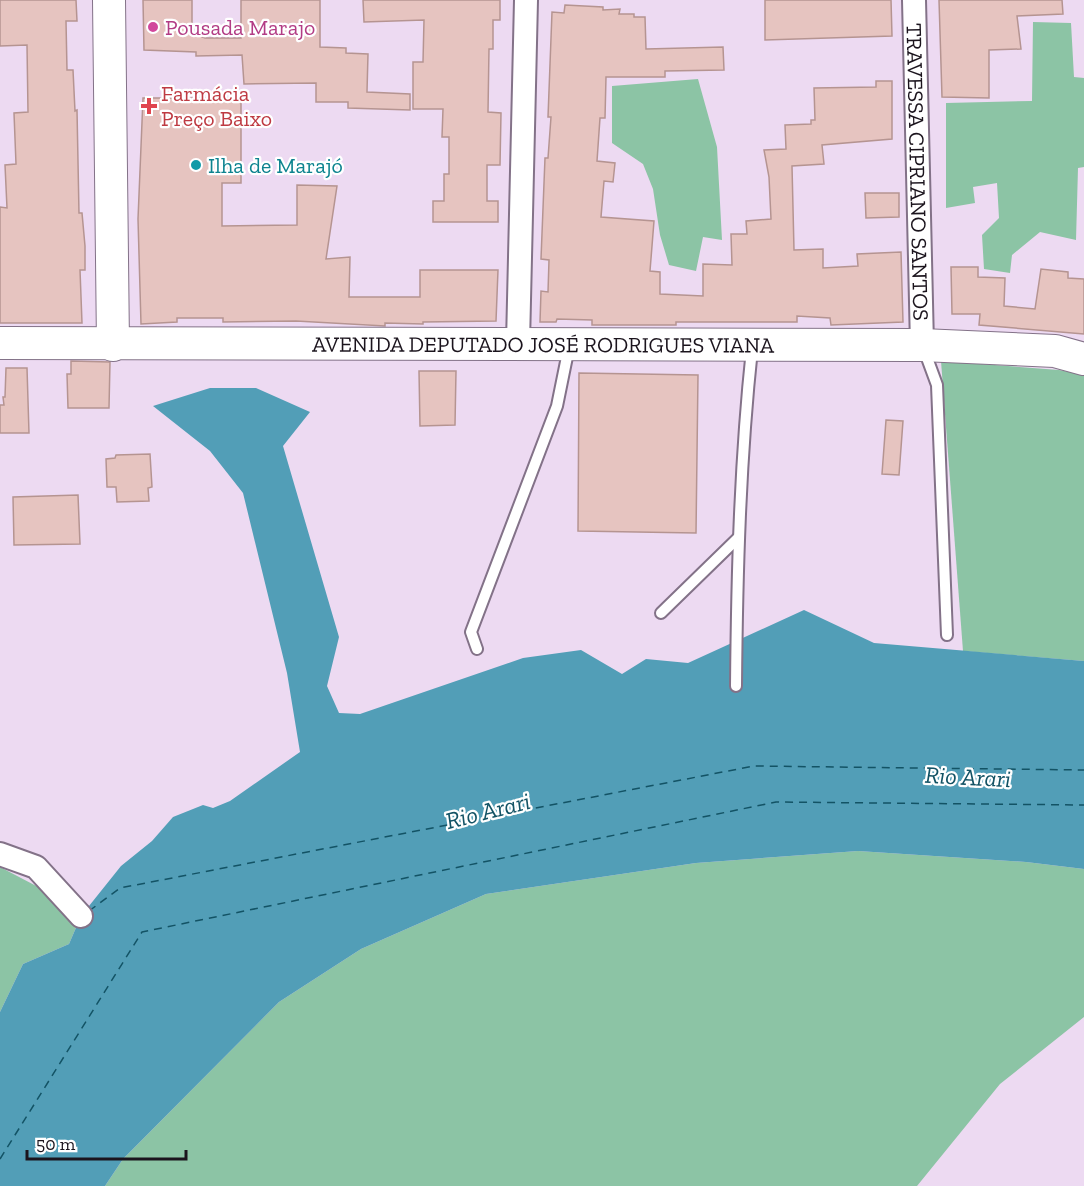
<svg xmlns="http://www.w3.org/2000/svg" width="1084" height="1186" font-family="'Zilla Slab',serif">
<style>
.green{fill:#8cc4a5}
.water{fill:#529eb7}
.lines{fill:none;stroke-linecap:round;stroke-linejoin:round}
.ferry{stroke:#135365;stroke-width:1.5;stroke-dasharray:8 6;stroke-linecap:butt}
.building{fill:#e6c4c0;stroke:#b59491;stroke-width:1.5}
.lane-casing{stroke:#837288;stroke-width:14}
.street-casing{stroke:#837288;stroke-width:26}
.secondary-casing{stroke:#837288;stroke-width:34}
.lane{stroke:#fff;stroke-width:10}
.street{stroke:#fff;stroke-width:22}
.secondary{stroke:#fff;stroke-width:32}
.hotel-dot{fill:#d1479c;stroke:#fff;stroke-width:2}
.health-dot{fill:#e0444e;stroke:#fff;stroke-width:2}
.culture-dot{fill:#0f9aa8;stroke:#fff;stroke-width:2}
.labels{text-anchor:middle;stroke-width:4.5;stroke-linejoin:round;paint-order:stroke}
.hotel-label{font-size:22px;fill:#b23c85;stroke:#fff;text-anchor:start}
.health-label{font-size:22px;fill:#be3a42;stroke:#fff;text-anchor:start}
.culture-label{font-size:22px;fill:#0d838f;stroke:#fff;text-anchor:start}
.street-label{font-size:22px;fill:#1b141d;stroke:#fff}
.water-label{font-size:24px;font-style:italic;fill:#135365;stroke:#fff}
</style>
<rect width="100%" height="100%" fill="#eddaf2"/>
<g class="green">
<path d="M 1033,22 L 1071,23 L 1074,77 L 1084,78 L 1084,167 L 1078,168 L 1076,240 L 1040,232 L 1012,255 L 1010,273 L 984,269 L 982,235 L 999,218 L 997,183 L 973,187 L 975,203 L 946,208 L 946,103 L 1032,101 Z"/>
<path d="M 698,79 L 717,147 L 722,240 L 703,237 L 696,271 L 669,265 L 660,235 L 653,189 L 643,164 L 612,143 L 612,86 Z"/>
<path d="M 941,361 L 1059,370 L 1084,375 L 1084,661 L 963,651 Z"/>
<path d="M 858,851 L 1026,862 L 1084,869 L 1084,1017 L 1000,1084 L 917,1186 L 105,1186 L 123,1159 L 279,1002 L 361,949 L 486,894 L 696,863 Z"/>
<path d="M 0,867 L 42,889 L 81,916 L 69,944 L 23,964 L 0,1012 Z"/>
</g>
<path class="water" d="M 210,388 L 256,388 L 310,412 L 283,446 L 339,637 L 327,686 L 339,713 L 360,714 L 523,658 L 581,650 L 622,674 L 646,659 L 688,663 L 804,610 L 874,643 L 1084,661 L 1084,869 L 1026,862 L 858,851 L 696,863 L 486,894 L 361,949 L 279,1002 L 123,1159 L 105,1186 L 0,1186 L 0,1012 L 23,964 L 69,944 L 81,916 L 121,866 L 152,841 L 173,817 L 203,805 L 213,808 L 230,801 L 300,752 L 287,673 L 243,493 L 210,451 L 153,406 Z"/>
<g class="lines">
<g class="ferry">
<path d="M 89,911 L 120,888 L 754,766 L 1084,770"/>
<path d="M 0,1159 L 142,932 L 776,802 L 1084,805"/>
</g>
</g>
<g class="building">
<path d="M 0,0 L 76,0 L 77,21 L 66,21 L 67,70 L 73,70 L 75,111 L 77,110 L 79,213 L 82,213 L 85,246 L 85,270 L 80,270 L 82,323 L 0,323 L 0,207 L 7,208 L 5,165 L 16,164 L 14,113 L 28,112 L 27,45 L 0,46 Z"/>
<path d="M 143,0 L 192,0 L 192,33 L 205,38 L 241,38 L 241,0 L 320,0 L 320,47 L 346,48 L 346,53 L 368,54 L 367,92 L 410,94 L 410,110 L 348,108 L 348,102 L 316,102 L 316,83 L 244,84 L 242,55 L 196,56 L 196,52 L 144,50 Z"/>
<path d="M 363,0 L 500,0 L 500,20 L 493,20 L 493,49 L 489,49 L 488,112 L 501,113 L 500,165 L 487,165 L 487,201 L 498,201 L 498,222 L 433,222 L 433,201 L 444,201 L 444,174 L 449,174 L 449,137 L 442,137 L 443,109 L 413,109 L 413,62 L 423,62 L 424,20 L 364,22 Z"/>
<path d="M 765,0 L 891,0 L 892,36 L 765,40 Z"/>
<path d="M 939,0 L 1062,0 L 1063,14 L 1017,16 L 1021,49 L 989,50 L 989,98 L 942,97 Z"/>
<path d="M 565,5 L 603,7 L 603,10 L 620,9 L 619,14 L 634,14 L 634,17 L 645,17 L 646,49 L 723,47 L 724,70 L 665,71 L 665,77 L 606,77 L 605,118 L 600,118 L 597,161 L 615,163 L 613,182 L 604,181 L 601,217 L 654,221 L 650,271 L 660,272 L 660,294 L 703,296 L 703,264 L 732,265 L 731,234 L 747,234 L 746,221 L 771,219 L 769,177 L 764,150 L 786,149 L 785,125 L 811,124 L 811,120 L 815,120 L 814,88 L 876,87 L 876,81 L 892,81 L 892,139 L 822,145 L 824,164 L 792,166 L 794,250 L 823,249 L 823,268 L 858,266 L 857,254 L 901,252 L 903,322 L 831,325 L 830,318 L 797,316 L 797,322 L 676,322 L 676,325 L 592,325 L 592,320 L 557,319 L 556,322 L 540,322 L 541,291 L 548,292 L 549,260 L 541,259 L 545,158 L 548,158 L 551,117 L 548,117 L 552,12 L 564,13 Z"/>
<path d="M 143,98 L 241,98 L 241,183 L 222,183 L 222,226 L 297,225 L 297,185 L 337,186 L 326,259 L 350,257 L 349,297 L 420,297 L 420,270 L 498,270 L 496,321 L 423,322 L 423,324 L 385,323 L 385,326 L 296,321 L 223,322 L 223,318 L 177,318 L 177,322 L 141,324 L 138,219 Z"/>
<path d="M 865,193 L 899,193 L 899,217 L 866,218 Z"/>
<path d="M 951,267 L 978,267 L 978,277 L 1005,278 L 1004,306 L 1035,309 L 1041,269 L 1068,272 L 1068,278 L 1084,279 L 1084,334 L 979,325 L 980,314 L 952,314 Z"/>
<path d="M 71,361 L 110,362 L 109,408 L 68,408 L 67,374 L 71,374 Z"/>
<path d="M 6,368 L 27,368 L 29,433 L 0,433 L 0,405 L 4,405 L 3,397 L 5,397 Z"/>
<path d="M 419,371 L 456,371 L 455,425 L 420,426 Z"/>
<path d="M 579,373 L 698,375 L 696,533 L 578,531 Z"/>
<path d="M 886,420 L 903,421 L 899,475 L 882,474 Z"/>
<path d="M 150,454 L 152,487 L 148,488 L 149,501 L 117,502 L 116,487 L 107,487 L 106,459 L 115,458 L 116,455 Z"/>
<path d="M 78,495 L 80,544 L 14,545 L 13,497 Z"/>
</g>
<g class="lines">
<g class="lane-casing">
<g id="lane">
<path d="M 923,347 L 937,385 L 947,635"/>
<path d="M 661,613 L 738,538"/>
<path d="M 477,649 L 471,632 L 557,406 L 569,347"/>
<path d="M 736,686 C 737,573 740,461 752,349"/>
</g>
</g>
<g class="street-casing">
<g id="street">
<path id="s1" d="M 914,0 L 922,345"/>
<path d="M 518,343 L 526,0"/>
<path d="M 0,854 L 36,867 L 81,916"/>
</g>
</g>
<g class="secondary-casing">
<g id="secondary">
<path d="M 109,0 L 113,345"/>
<path id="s2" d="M 0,343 L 922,345 L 1055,351 L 1084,359"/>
</g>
</g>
<use href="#lane" class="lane"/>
<use href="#street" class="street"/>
<use href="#secondary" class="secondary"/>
</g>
<circle class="hotel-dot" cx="153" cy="27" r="6"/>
<path class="health-dot" d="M146 97h6v6h6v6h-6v6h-6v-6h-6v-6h6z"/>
<circle class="culture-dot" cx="196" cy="165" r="6"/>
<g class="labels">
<g class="hotel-label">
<text x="165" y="35">Pousada Marajo</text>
</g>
<g class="health-label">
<text x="161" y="101">Farmácia<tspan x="161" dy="25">Preço Baixo</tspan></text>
</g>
<g class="culture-label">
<text x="208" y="173">Ilha de Marajó</text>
</g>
<g class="street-label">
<text dy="8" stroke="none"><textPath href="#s1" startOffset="172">TRAVESSA CIPRIANO SANTOS</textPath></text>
<text dy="8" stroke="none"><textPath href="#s2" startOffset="543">AVENIDA DEPUTADO JOSÉ RODRIGUES VIANA</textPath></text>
</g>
<g class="water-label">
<text transform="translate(968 777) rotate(3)" y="8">Rio Arari</text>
<text transform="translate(488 811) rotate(-14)" y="8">Rio Arari</text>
</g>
</g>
<path d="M27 1150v9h159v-9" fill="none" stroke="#1b141d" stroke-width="3"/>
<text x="36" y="1150" font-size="18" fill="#1b141d" stroke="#ffffff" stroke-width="4.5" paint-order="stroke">50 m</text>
</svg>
